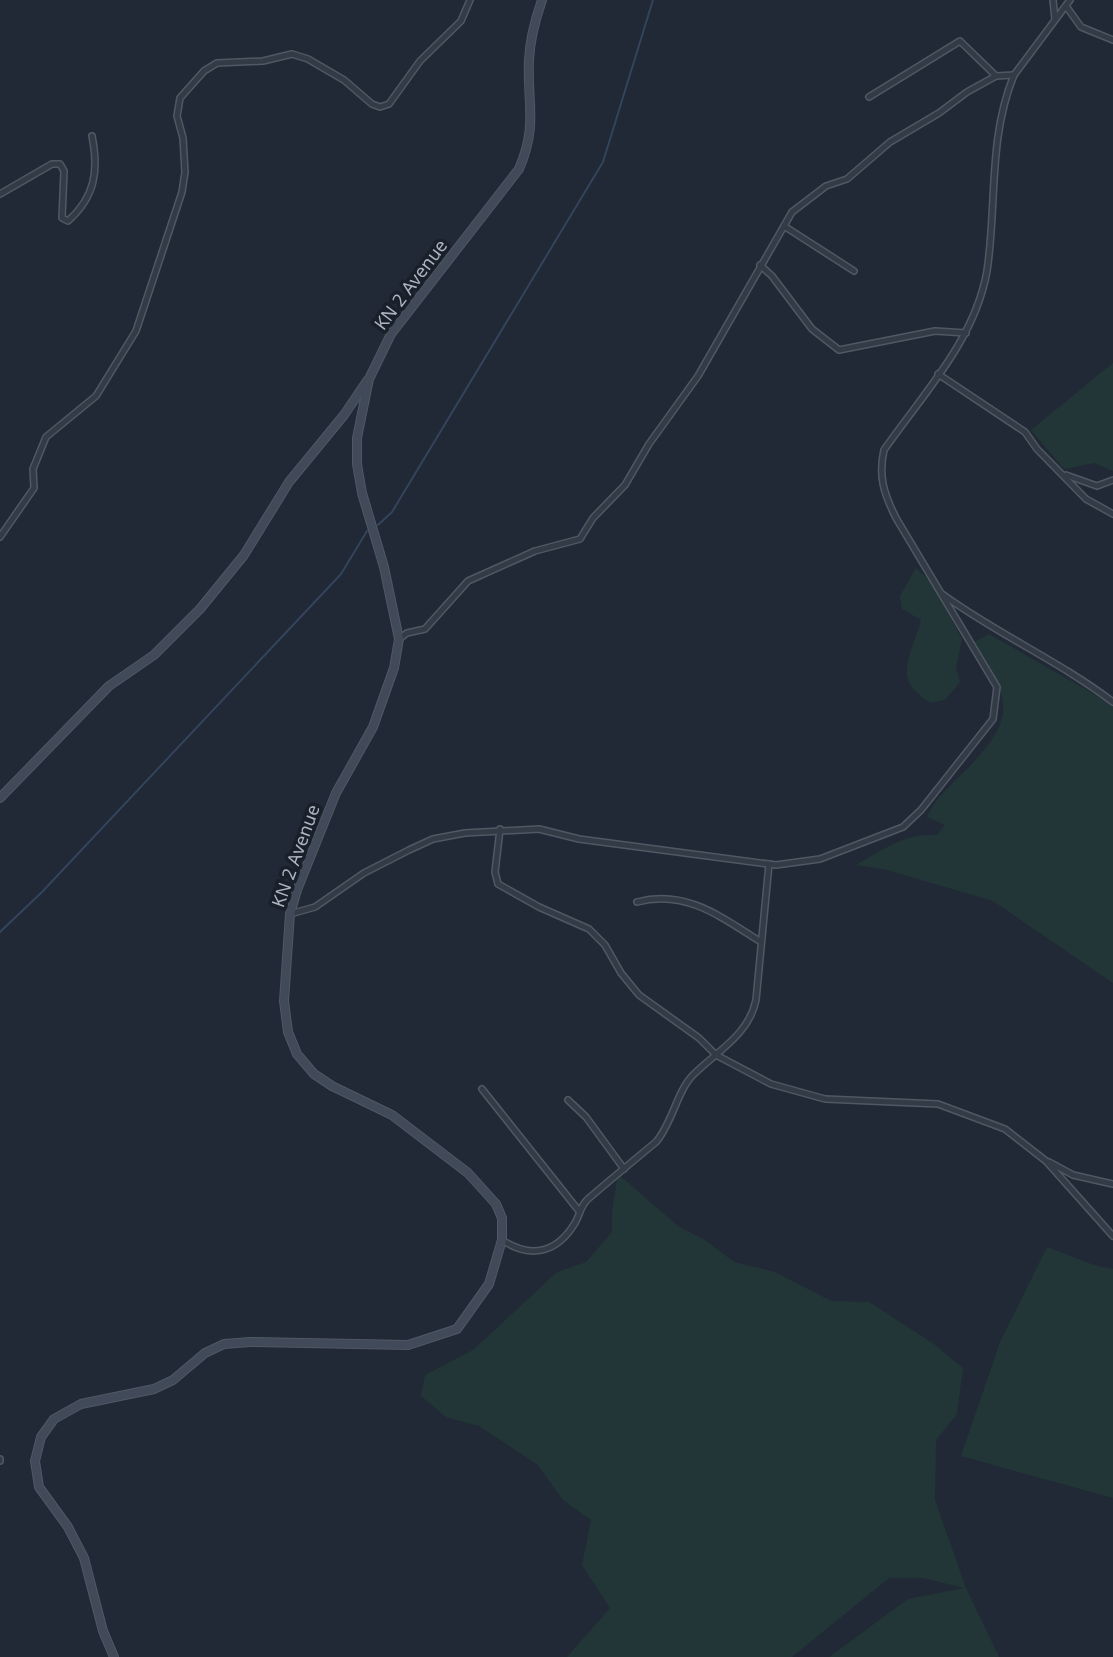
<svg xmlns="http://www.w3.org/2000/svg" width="1113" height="1657" font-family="'Noto Sans',sans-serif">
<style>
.green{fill:#233637}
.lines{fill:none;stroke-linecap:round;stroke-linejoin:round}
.stream{stroke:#33445c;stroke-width:2}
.street-casing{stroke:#505864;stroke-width:8}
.secondary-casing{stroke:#505864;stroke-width:10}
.street{stroke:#333b46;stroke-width:5}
.secondary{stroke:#414a59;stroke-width:8}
.labels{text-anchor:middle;stroke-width:7;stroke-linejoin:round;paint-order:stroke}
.street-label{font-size:18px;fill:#adb5c3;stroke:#19202a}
</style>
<rect width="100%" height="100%" fill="#202935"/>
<g class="green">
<path d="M 1113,363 L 1113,471 L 1094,463 L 1064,469 L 1031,430 Z"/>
<path d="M 916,568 L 931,582 L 962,639 L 956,667 L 960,682 L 945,700 L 930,703 C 924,698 913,691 910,684 C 900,667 917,639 921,620 L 902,609 L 900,596 Z"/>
<path d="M 989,634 L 1113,705 L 1113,983 L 993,901 L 887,870 L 856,865 C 881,850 908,832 937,835 L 945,825 L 927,817 C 934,800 947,789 960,776 C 1014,722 1016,705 974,642 Z"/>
<path d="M 618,1174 L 679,1227 L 705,1240 L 734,1262 L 775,1272 L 831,1301 L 869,1302 L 934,1344 L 963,1368 L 957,1414 L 936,1440 L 935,1500 L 966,1588 L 999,1657 L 829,1657 L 908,1599 L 964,1588 L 923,1578 L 889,1578 L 792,1657 L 567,1657 L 610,1608 L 582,1565 L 591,1520 L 563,1500 L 538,1465 L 479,1426 L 446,1417 L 421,1396 L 425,1375 L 473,1350 L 557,1272 L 586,1262 L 612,1232 L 612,1212 Z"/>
<path d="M 1047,1247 L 1094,1265 L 1113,1269 L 1113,1498 L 961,1456 L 1000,1342 Z"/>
</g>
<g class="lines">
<g class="stream">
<path d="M 378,525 L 392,512 L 603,162 L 653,0"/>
<path d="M 0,932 L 42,892 L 341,574 L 367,531"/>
</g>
<g class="street-casing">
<g id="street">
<path d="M 1053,0 L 1055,19"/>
<path d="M 1066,6 L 1081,27 L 1113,40"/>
<path d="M 869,97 L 960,41 L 996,76"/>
<path d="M 0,194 L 52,164 L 60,164 L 64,171 L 62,218 L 68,221 C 95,197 99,171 92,136"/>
<path d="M 784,226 L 854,271"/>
<path d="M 760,265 L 772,276 L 812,329 L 839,350 L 935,331 L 966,333"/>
<path d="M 938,374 L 1025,432 L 1037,449 L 1086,499 L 1113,514"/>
<path d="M 1066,475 L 1097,486 L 1113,480"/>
<path d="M 0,537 L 34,488 L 33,469 L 46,437 L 96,396 L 136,331 L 182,192 L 185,172 L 183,138 L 177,116 L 180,98 L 204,71 L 217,63 L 263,61 L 292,54 L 308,59 L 344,80 L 372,104 L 380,107 L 389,104 L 420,61 L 461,21 L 470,0"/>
<path d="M 942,594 C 997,634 1059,661 1113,702"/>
<path d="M 399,639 L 407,633 L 425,629 L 468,581 L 535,551 L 580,539 L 593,518 L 625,485 L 649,444 L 698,376 L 792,212 L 826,186 L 847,179 L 890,142 L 939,113 L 967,92 L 996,76 L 1014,75"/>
<path d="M 500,829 L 495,872 L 498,884 L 539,907 L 589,929 L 605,945 L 621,973 L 639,995 L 699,1038 L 716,1055 L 771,1084 L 825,1099 L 938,1104 L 1005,1129 L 1046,1161 L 1113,1236"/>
<path d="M 637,902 C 686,889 721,917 761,942"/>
<path d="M 290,914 L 315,907 L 364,873 L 409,850 L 433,839 L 465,833 L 539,829 L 579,839 L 776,865 L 820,859 L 903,827 L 921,810 L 993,719 L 997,687 L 896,518 C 884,494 878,476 884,450 C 923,394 975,340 987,271 C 997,205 988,138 1014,75 L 1070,0"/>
<path d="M 482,1089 L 579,1211"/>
<path d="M 568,1100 L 586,1117 L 624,1169"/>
<path d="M 1049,1162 L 1073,1175 L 1113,1184"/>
<path d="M 502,1240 C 531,1259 557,1253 575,1223 C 580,1215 580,1206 588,1199 C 610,1180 633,1161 656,1142 C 672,1124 677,1091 693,1075 C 716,1052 749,1035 756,1000 L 769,864"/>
<path d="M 0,1459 L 0,1461"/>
</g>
</g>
<g class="secondary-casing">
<g id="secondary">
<path d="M 0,798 L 109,686 L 154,655 L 200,609 L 244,555 L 289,482 L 344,415 L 367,381"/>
<path d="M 114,1657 L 103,1631 L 84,1558 L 68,1527 L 39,1487 L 35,1461 L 41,1437 L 54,1419 L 81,1404 L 154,1389 L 173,1380 L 205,1353 L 224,1344 L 250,1342 L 408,1345 L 457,1329 L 489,1284 L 502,1240 L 502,1218 L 496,1204 L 468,1173 L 392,1115 L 332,1086 L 314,1074 L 297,1054 L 288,1032 L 284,1001 L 290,914 L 297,890 L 336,793 L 373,727 L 394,668 L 399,639 L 384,567 L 362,493 L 357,464 L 357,438 L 369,379 L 391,334 L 519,169 C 538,125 527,104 529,60 C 530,39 535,20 542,0"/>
</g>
</g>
<use href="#street" class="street"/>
<use href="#secondary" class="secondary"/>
</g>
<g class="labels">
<g class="street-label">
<text transform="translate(411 285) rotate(-53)" y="6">KN 2 Avenue</text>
<text transform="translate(296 856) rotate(-70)" y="6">KN 2 Avenue</text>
</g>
</g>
</svg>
